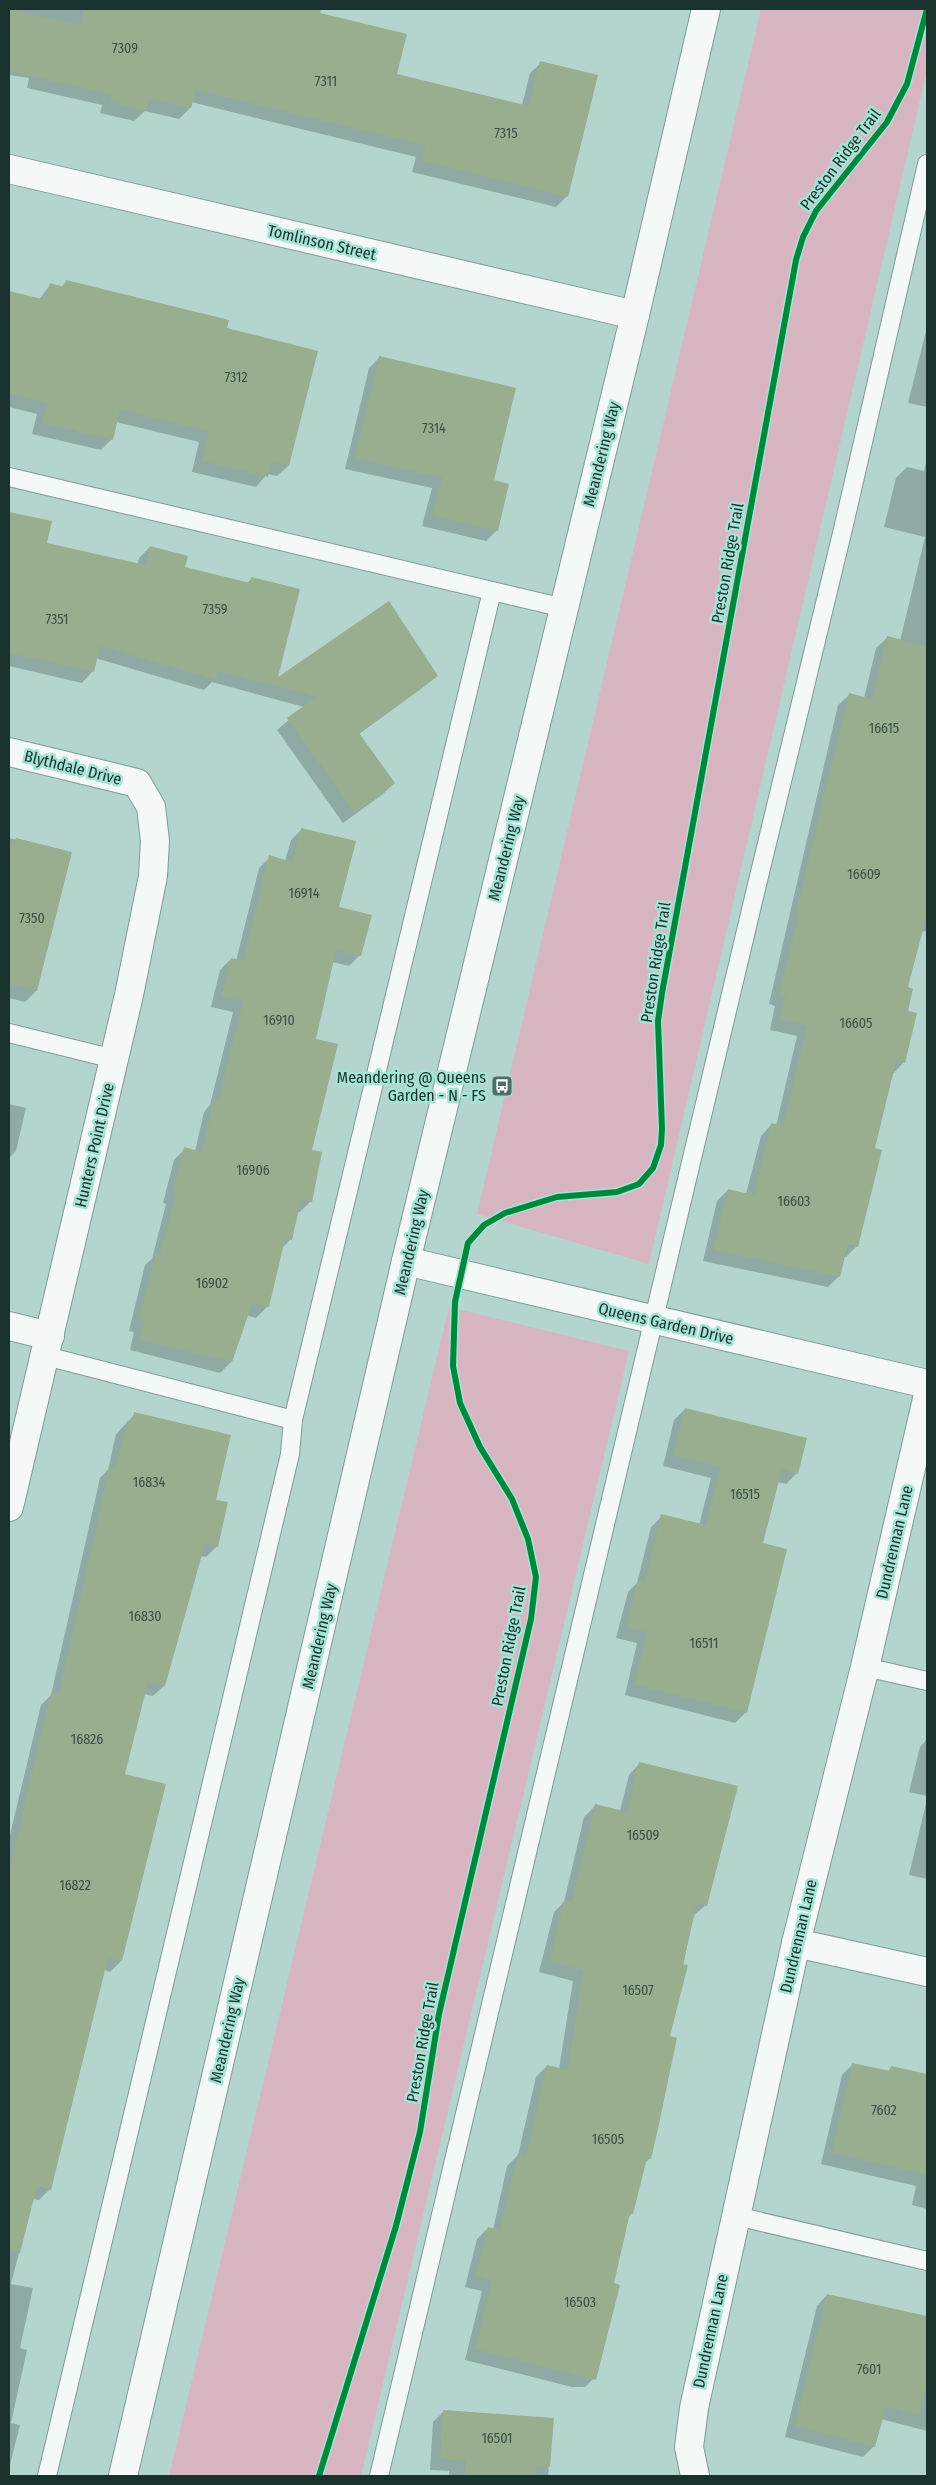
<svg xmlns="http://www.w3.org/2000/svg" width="936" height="2485" font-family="'Fira Sans Condensed',sans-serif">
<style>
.green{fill:#d8b6c1}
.shadow{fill:#0003}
.building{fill:#99ad8f}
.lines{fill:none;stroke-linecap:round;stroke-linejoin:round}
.service-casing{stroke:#809b95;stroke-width:20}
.minor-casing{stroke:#809b95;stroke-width:30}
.tertiary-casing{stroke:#809b95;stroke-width:30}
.service{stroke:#f4f9f8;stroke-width:18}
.minor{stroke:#f4f9f8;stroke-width:28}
.tertiary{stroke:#f4f9f8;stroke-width:28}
.cycleway-casing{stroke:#a5e3d5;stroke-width:9}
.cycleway{stroke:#00873e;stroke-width:6}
.labels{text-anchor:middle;stroke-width:5;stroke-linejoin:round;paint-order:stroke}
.number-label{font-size:14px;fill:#395146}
.street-label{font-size:16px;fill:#19322d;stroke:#a5e3d5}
.poi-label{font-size:16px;fill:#19322d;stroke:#a5e3d5;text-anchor:end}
</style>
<rect width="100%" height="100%" fill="#b3d5cd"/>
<g class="green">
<path d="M 761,9 L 927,9 L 927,70 L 649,1264 L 477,1214 Z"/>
<path d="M 449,1307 L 629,1351 L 361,2476 L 169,2476 Z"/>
</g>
<g class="shadow">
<path d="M 9,9 L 320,9 L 319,14 L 396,75 L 522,105 L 530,73 L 541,63 L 567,196 L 556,207 L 412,172 L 416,157 L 191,102 L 190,108 L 179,119 L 145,111 L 134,121 L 100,113 L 102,105 L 27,88 L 29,78 L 9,75 Z"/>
<path d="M 67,281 L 226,329 L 288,466 L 277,476 L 267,474 L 256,487 L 192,472 L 199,442 L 116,422 L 112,439 L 101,450 L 32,434 L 37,414 L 9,407 L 9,297 L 12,293 L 39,300 L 50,285 L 61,287 Z"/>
<path d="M 927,327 L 927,407 L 908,403 Z"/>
<path d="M 380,357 L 492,481 L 497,530 L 486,541 L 422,526 L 432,488 L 345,469 L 369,368 Z"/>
<path d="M 927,458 L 927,931 L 921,932 L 907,988 L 903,1063 L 893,1074 L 873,1149 L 857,1246 L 846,1257 L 844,1256 L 839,1276 L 828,1287 L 703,1261 L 717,1201 L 728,1190 L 746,1194 L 761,1136 L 771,1125 L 776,1126 L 797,1036 L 770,1030 L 775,1006 L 769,1004 L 838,705 L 849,695 L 864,698 L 876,648 L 887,638 L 900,641 L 925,537 L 884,527 L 896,478 L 907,467 L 924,471 Z"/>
<path d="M 9,513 L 50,522 L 45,544 L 137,565 L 139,558 L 150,547 L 184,568 L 247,583 L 252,578 L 276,680 L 436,676 L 425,686 L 359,734 L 394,783 L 383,794 L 343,823 L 277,730 L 304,707 L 212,682 L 204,690 L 95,658 L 92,672 L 82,683 L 9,666 Z"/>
<path d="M 302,829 L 360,955 L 349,966 L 332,962 L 314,1040 L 311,1201 L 300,1212 L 297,1212 L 290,1240 L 282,1248 L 267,1307 L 256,1318 L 246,1315 L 231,1362 L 220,1373 L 130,1350 L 134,1332 L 129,1331 L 145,1265 L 152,1259 L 166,1204 L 163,1203 L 174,1160 L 185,1149 L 195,1151 L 204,1112 L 210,1105 L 233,1012 L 211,1007 L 220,970 L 231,959 L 236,961 L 259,868 L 270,857 L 285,861 L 291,840 Z"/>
<path d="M 9,838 L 71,853 L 36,991 L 25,1002 L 9,998 Z"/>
<path d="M 9,1104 L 26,1108 L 16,1151 L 9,1158 Z"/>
<path d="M 685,1409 L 797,1473 L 786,1484 L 777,1482 L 761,1544 L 746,1712 L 735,1723 L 625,1695 L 637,1643 L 616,1638 L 628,1592 L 637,1583 L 651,1527 L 662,1516 L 699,1525 L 711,1478 L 663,1466 L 674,1420 Z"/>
<path d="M 135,1414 L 215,1501 L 217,1546 L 206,1557 L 201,1556 L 164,1686 L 153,1696 L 143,1694 L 123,1775 L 164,1785 L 121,1961 L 110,1972 L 104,1970 L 50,2189 L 39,2200 L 33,2199 L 11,2284 L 33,2288 L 20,2348 L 27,2350 L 11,2423 L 20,2425 L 9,2469 L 9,1839 L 41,1705 L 51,1695 L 100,1478 L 108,1470 L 116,1434 Z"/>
<path d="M 927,1739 L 927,1796 L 909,1792 L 920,1747 Z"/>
<path d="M 639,1764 L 706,1905 L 693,1916 L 669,2037 L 650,2158 L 645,2163 L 632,2213 L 628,2218 L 612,2284 L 596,2376 L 585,2387 L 572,2387 L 465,2360 L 482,2291 L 465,2287 L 477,2239 L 488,2228 L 493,2230 L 507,2166 L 518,2155 L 536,2077 L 547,2066 L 559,2069 L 573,1981 L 539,1972 L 554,1912 L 564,1902 L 584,1817 L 595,1806 L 620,1811 L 629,1775 Z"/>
<path d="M 927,1799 L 927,1879 L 909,1875 Z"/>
<path d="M 853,2064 L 887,2072 L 892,2067 L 927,2075 L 927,2209 L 912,2205 L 916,2186 L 821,2164 L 842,2075 Z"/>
<path d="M 827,2295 L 927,2317 L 927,2431 L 881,2419 L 874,2446 L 863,2457 L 785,2437 L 817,2306 Z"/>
<path d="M 444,2411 L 552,2419 L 548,2476 L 449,2476 L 449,2471 L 430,2470 L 433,2422 Z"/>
</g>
<g class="building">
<path d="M 9,9 L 80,25 L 84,9 L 321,9 L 320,13 L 407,34 L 397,74 L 529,106 L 540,61 L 598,75 L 568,197 L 422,161 L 426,146 L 196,90 L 191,108 L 149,99 L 146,111 L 110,102 L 112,95 L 9,71 Z"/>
<path d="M 66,280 L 229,320 L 227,328 L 318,351 L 289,466 L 271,462 L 268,477 L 202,461 L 209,432 L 120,410 L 113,440 L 42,423 L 48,403 L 9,394 L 9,291 L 46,300 L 50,283 L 64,287 Z"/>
<path d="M 379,356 L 516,388 L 494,480 L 509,484 L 498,531 L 432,516 L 442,478 L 355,458 Z"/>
<path d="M 9,512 L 52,521 L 47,543 L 145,565 L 150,546 L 188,556 L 185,567 L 250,583 L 251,577 L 300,589 L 278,677 L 389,601 L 438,676 L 359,733 L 395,783 L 355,813 L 287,718 L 316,697 L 218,671 L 216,680 L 100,646 L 94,672 L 9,653 Z"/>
<path d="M 887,636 L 927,646 L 927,914 L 908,987 L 913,989 L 908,1011 L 917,1013 L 905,1063 L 896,1061 L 875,1148 L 882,1150 L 858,1247 L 848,1244 L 840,1277 L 713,1250 L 728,1189 L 754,1195 L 771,1123 L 783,1126 L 807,1026 L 780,1019 L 785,995 L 779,994 L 799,914 L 796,913 L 849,693 L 872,699 Z"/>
<path d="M 301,828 L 356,841 L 339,907 L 372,915 L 361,956 L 336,950 L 316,1039 L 338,1044 L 312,1150 L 322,1152 L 312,1202 L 301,1200 L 292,1240 L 285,1239 L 269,1307 L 252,1304 L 232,1362 L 140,1340 L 144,1322 L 139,1320 L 156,1253 L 160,1255 L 176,1193 L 173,1192 L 184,1147 L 202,1152 L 214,1099 L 219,1100 L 243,1001 L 221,996 L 231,958 L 244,961 L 269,855 L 292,862 Z"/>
<path d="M 16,838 L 72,852 L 37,991 L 9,984 L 9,845 L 14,846 Z"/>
<path d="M 685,1408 L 807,1438 L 798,1474 L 782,1469 L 763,1543 L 787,1549 L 747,1713 L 635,1685 L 647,1632 L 626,1627 L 638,1580 L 645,1582 L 661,1514 L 706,1525 L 721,1467 L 673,1455 Z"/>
<path d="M 134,1412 L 231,1435 L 216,1500 L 228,1502 L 218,1547 L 205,1544 L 165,1686 L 148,1682 L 125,1774 L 166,1784 L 122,1961 L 108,1958 L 51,2190 L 37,2186 L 20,2253 L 9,2251 L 9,1872 L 51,1693 L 59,1694 L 110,1466 L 116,1467 L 127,1421 L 132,1423 Z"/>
<path d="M 639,1762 L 738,1786 L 707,1906 L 697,1903 L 683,1964 L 688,1965 L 670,2036 L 677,2038 L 659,2124 L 651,2159 L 647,2158 L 633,2214 L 630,2213 L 614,2283 L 620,2285 L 596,2380 L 475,2349 L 492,2281 L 475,2276 L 488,2227 L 500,2230 L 518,2154 L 526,2156 L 547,2065 L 568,2070 L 583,1970 L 550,1962 L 564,1900 L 572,1902 L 595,1804 L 627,1812 Z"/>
<path d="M 852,2063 L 890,2071 L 891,2066 L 927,2074 L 927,2175 L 832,2153 Z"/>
<path d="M 827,2294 L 927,2316 L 927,2384 L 919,2416 L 886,2407 L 875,2447 L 795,2426 Z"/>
<path d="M 443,2410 L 554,2418 L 550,2467 L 537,2466 L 536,2476 L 465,2476 L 466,2461 L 440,2459 Z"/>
</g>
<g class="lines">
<g class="service-casing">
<g id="service">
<path d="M 9,477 L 564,608"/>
<path d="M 9,1033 L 114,1059"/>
<path d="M 46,1356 L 293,1420 L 290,1454 L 47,2476"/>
<path d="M 293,1420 L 492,591"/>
<path d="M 865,1667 L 927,1681"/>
<path d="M 736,2216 L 927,2261"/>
<path d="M 379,2476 L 755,893 L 843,529 L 927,164"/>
</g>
</g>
<g class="minor-casing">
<g id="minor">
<path d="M 9,169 L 635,315"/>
<path d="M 9,752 L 137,783 L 151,807 L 155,841 L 153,876 L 129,995 L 9,1507"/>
<path d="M 406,1261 L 927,1384"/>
<path d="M 9,1326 L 50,1336"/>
<path d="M 796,1943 L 927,1972"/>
<path d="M 695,2476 L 689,2447 L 694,2408 L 796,1943 L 865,1667 L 927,1399"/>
</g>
</g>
<g class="tertiary-casing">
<path id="tertiary" d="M 123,2476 L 406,1261 L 635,315 L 706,9"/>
</g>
<use href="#service" class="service"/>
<use href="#minor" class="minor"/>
<use href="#tertiary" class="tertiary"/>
<g class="cycleway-casing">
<path id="cycleway" d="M 319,2476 L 396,2226 L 420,2132 L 439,2014 L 531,1619 L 536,1577 L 528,1539 L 512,1499 L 480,1447 L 460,1403 L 453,1366 L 455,1302 L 468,1243 L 484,1225 L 505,1213 L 557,1197 L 617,1192 L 639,1184 L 653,1168 L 661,1145 L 662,1129 L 658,1021 L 662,993 L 796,260 L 803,237 L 816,211 L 887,122 L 907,84 L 927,9"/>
</g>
<use href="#cycleway" class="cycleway"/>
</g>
<defs>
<g id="bus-square" transform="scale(1.125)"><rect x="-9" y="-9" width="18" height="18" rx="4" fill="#4f6b65" stroke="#a5e3d5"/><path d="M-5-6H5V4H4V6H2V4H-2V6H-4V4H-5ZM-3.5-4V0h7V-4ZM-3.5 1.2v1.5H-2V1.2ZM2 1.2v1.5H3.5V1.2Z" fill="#fff"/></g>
</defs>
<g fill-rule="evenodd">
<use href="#bus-square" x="502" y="1086"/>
</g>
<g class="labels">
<g class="number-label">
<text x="125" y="53">7309</text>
<text x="326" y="86">7311</text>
<text x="506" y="138">7315</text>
<text x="236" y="382">7312</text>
<text x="434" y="433">7314</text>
<text x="215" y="614">7359</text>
<text x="57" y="624">7351</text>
<text x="884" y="733">16615</text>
<text x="864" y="879">16609</text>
<text x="304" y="898">16914</text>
<text x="32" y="923">7350</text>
<text x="279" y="1025">16910</text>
<text x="856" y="1028">16605</text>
<text x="253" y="1175">16906</text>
<text x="794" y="1206">16603</text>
<text x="212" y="1288">16902</text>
<text x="149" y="1487">16834</text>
<text x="745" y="1499">16515</text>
<text x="145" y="1621">16830</text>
<text x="704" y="1648">16511</text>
<text x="87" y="1744">16826</text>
<text x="643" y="1840">16509</text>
<text x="75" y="1890">16822</text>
<text x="638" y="1995">16507</text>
<text x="884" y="2115">7602</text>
<text x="608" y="2144">16505</text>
<text x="580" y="2307">16503</text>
<text x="869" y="2374">7601</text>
<text x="497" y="2443">16501</text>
</g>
<g class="street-label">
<text transform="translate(840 159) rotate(-53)" y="6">Preston Ridge Trail</text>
<text transform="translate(322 242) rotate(13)" y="6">Tomlinson Street</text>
<text transform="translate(601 454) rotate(-76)" y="6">Meandering Way</text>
<text transform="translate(727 563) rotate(-80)" y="6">Preston Ridge Trail</text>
<text transform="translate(73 767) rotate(14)" y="6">Blythdale Drive</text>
<text transform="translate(506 848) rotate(-76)" y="6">Meandering Way</text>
<text transform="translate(655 962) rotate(-81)" y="6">Preston Ridge Trail</text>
<text transform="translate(94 1145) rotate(-77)" y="6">Hunters Point Drive</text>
<text transform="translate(411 1242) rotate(-77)" y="6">Meandering Way</text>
<text transform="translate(666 1323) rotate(13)" y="6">Queens Garden Drive</text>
<text transform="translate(894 1542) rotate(-77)" y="6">Dundrennan Lane</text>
<text transform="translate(319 1636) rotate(-77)" y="6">Meandering Way</text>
<text transform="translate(508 1646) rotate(-79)" y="6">Preston Ridge Trail</text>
<text transform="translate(798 1936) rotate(-77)" y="6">Dundrennan Lane</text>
<text transform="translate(227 2030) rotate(-77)" y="6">Meandering Way</text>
<text transform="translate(422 2042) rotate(-80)" y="6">Preston Ridge Trail</text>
<text transform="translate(710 2331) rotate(-78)" y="6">Dundrennan Lane</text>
</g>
<g class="poi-label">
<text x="486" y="1083">Meandering @ Queens<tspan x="486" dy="18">Garden - N - FS</tspan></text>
</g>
</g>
<rect width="936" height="2485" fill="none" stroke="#19322d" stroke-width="20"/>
</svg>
